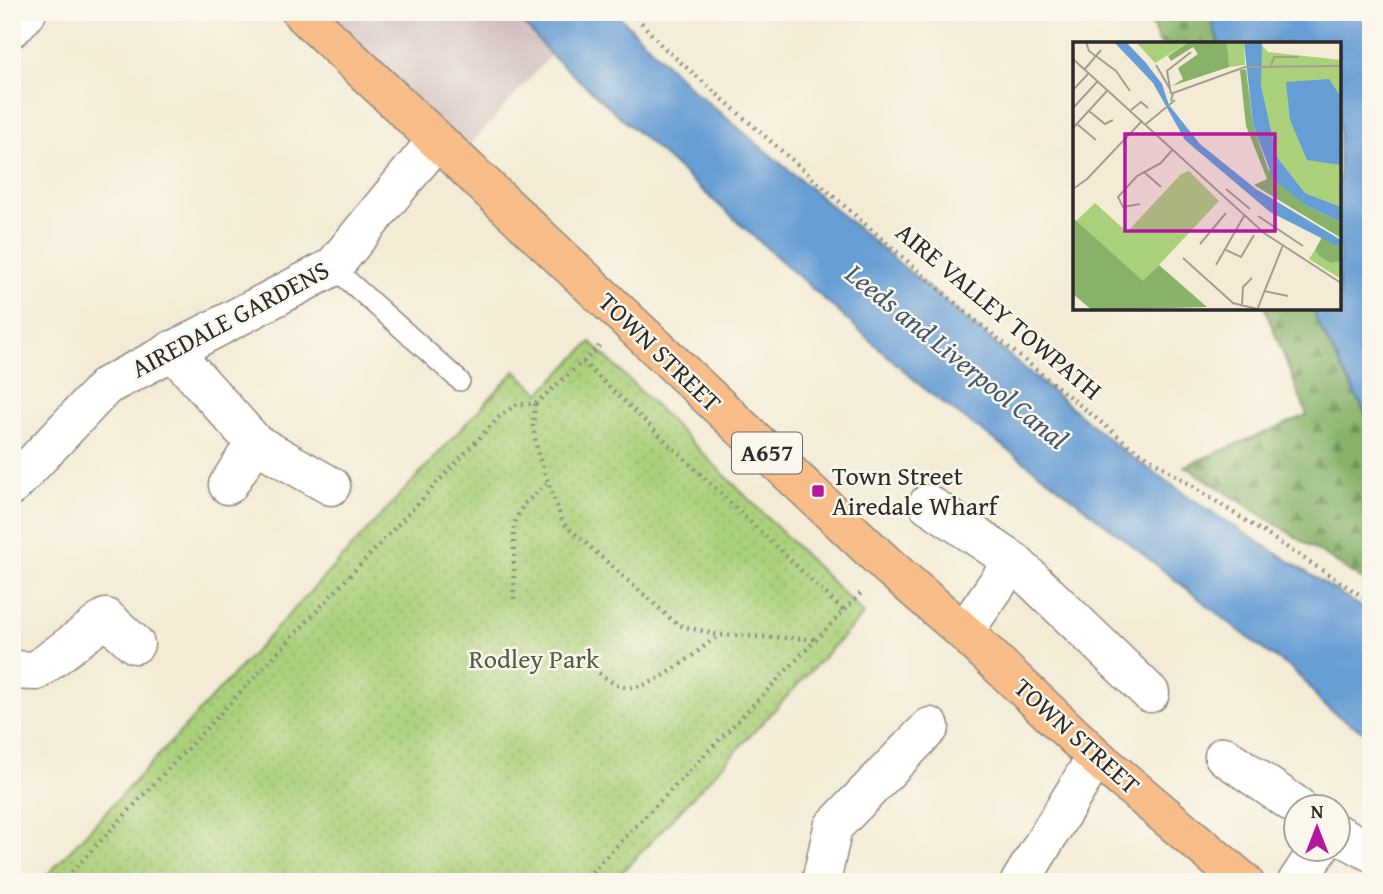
<svg xmlns="http://www.w3.org/2000/svg" width="1383" height="894" font-family="'Gentium Book Plus',serif">
<style>
.industrial{fill:#d1bfbd}
.green{fill:url(#green-dots);stroke:#6b7e52;stroke-width:2}
.forest{fill:url(#forest-firs);stroke:#5a6e4a;stroke-width:2}
.water{fill:#669dd4;stroke:#486480;stroke-width:2}
.lines{fill:none;stroke-linecap:round;stroke-linejoin:round}
.service-casing{stroke:#8f8b80;stroke-width:22}
.minor-casing{stroke:#8f8b80;stroke-width:41}
.primary-casing{stroke:#8f8b80;stroke-width:41}
.path{stroke:#8f8b80;stroke-width:4.5;stroke-dasharray:2 5;stroke-linecap:butt}
.service{stroke:#fff;stroke-width:19}
.minor{stroke:#fff;stroke-width:38}
.primary{stroke:#f8bd89;stroke-width:38}
.poi-dot{fill:#b5179e;stroke:#fbf7ec;stroke-width:2.5}
.labels{text-anchor:middle;stroke-width:5;stroke-linejoin:round;paint-order:stroke}
.shield{fill:#fbf7ec;stroke:#696865;stroke-width:2}
.shield-label{font-size:24px;font-weight:bold;fill:#2b2b2b}
.street-label{font-size:26px;fill:#2b2b2b;stroke:#fbf7ec}
.poi-label{font-size:26px;fill:#2b2b2b;stroke:#fbf7ec;text-anchor:start}
.park-label{font-size:26px;fill:#515d43;stroke:#fbf7ec}
.water-label{font-size:28px;font-style:italic;fill:#43596f;stroke:#fbf7ec}
.inset-road{fill:none;stroke:#a39e91;stroke-width:2}
.view{fill:#b5179e;fill-opacity:0.15;stroke:#b5179e;stroke-width:3.5}
.inset-edge{fill:none;stroke:#2b2b2b;stroke-width:3.5}
</style>
<defs>
<pattern id="green-dots" width="8" height="8" patternUnits="userSpaceOnUse" patternTransform="scale(1.75)"><rect width="8" height="8" fill="#abd07a"/><path d="M2 2h.1M6 6h.1" fill="none" stroke="#93b36a" stroke-width="1.8" stroke-linecap="round"/></pattern>
<pattern id="forest-firs" width="22" height="20" patternUnits="userSpaceOnUse" patternTransform="scale(1.75)"><rect width="22" height="20" fill="#88b26a"/><path d="M5 1l3.5 6h-7zM16 11l3.5 6h-7z" fill="#6f9157"/></pattern>
</defs>
<rect width="100%" height="100%" fill="#fbf7ec"/>
<filter id="ink" filterUnits="userSpaceOnUse"><feTurbulence type="fractalNoise" baseFrequency=".0143" numOctaves="2"/><feDisplacementMap in="SourceGraphic" scale="14" xChannelSelector="R" yChannelSelector="G"/><feConvolveMatrix kernelMatrix="1 2 1 2 8 2 1 2 1" color-interpolation-filters="sRGB"/></filter>
<filter id="wash" filterUnits="userSpaceOnUse"><feTurbulence type="fractalNoise" baseFrequency=".00686" numOctaves="4" result="noise"/><feDisplacementMap in="SourceGraphic" scale="28" xChannelSelector="R" yChannelSelector="G"/><feGaussianBlur stdDeviation="1.57" result="paint"/><feColorMatrix in="noise" values="0 0 0 0 0 0 0 0 0 0 0 0 0 0 0 0 0 1.4 0 .05"/><feComposite in="paint" operator="in"/></filter>
<g filter="url(#wash)">
<rect width="100%" height="100%" fill="#f3ebd5"/>
<path class="industrial" d="M 322,12 L 513,12 L 551,55 L 463,153 Z"/>
<path class="green" d="M 591,342 L 864,614 L 613,882 L 41,882 L 515,371 L 540,393 Z"/>
<g class="forest">
<path d="M 1147,12 L 1209,12 L 1219,44 L 1160,44 Z"/>
<path d="M 1265,308 L 1313,308 L 1319,325 L 1371,424 L 1371,585 L 1185,466 L 1307,415 Z"/>
</g>
<g class="water">
<path d="M 514,12 L 615,12 L 692,89 L 1123,451 L 1210,511 L 1371,613 L 1371,736 L 1338,716 L 1320,702 L 1309,686 L 1292,669 L 1265,651 L 1052,482 L 928,392 L 551,55 Z"/>
<path d="M 1209,12 L 1367,12 L 1371,19 L 1371,424 L 1319,325 L 1313,308 L 1339,308 L 1339,44 L 1219,44 Z"/>
</g>
</g>
<g filter="url(#ink)">
<g class="lines">
<g class="service-casing">
<path id="service" d="M 333,267 L 460,381"/>
</g>
<g class="minor-casing">
<g id="minor">
<path d="M 12,28 L 27,12"/>
<path d="M 172,350 L 255,443 L 331,486"/>
<path d="M 228,485 L 255,443"/>
<path d="M 12,486 L 106,386 L 333,267 L 436,141"/>
<path d="M 928,504 L 1013,561 L 1150,693"/>
<path d="M 964,632 L 1013,561"/>
<path d="M 12,670 L 36,671 L 106,618 L 135,644"/>
<path d="M 1224,756 L 1297,806"/>
<path d="M 1338,834 L 1371,852"/>
<path d="M 821,882 L 833,827 L 930,727"/>
<path d="M 1020,882 L 1096,757"/>
<path d="M 1297,882 L 1319,848"/>
</g>
</g>
<g class="primary-casing">
<path id="primary" d="M 301,12 L 888,566 L 964,632 L 1096,757 L 1244,882"/>
</g>
<g class="path">
<path d="M 632,12 L 662,46 L 970,316 L 1129,445 L 1371,602"/>
<path d="M 583,362 L 844,611"/>
<path d="M 535,404 L 533,426 L 538,454 L 563,523 L 678,625 L 719,635 L 815,639"/>
<path d="M 514,599 L 514,524 L 523,505 L 548,482"/>
<path d="M 599,673 C 608,680 617,687 629,687 C 656,689 697,651 719,635"/>
<path d="M 62,882 L 499,417 L 517,404 L 535,404 L 597,349 L 601,342"/>
<path d="M 582,882 L 863,591"/>
</g>
<use href="#service" class="service"/>
<use href="#minor" class="minor"/>
<use href="#primary" class="primary"/>
</g>
</g>
<rect class="poi-dot" x="811" y="484" width="14" height="14" rx="3.5"/>
<g class="labels">
<rect class="shield" x="732" y="432.5" width="70" height="41" rx="5"/>
<g class="shield-label">
<text x="767" y="461">A657</text>
</g>
<g class="street-label">
<text transform="translate(999 311) rotate(40)" y="9">AIRE VALLEY TOWPATH</text>
<text transform="translate(230 319) rotate(-28)" y="9">AIREDALE GARDENS</text>
<text transform="translate(660 352) rotate(44)" y="9">TOWN STREET</text>
<text transform="translate(1077 736) rotate(42)" y="9">TOWN STREET</text>
</g>
<g class="poi-label">
<text x="832" y="485">Town Street<tspan x="832" dy="30">Airedale Wharf</tspan></text>
</g>
<g class="park-label">
<text x="534" y="668">Rodley Park</text>
</g>
<g class="water-label">
<text transform="translate(957 356) rotate(39)" y="10">Leeds and Liverpool Canal</text>
</g>
</g>
<g transform="translate(1073 42)">
<rect width="268" height="268" fill="#f3ebd5"/>
<path d="M 63,0 L 116,0 L 82,21 ZM 154,0 L 171,0 L 172,23 L 156,25 ZM 188,2 L 195,10 L 268,18 L 268,165 L 232,151 L 204,115 L 188,43 ZM 116,129 L 146,159 L 70,240 L 3,179 L 22,161 L 54,190 L 108,132 ZM 242,208 L 246,214 L 268,219 L 268,237 L 236,217 Z" fill="#abd07a"/>
<path d="M 116,0 L 154,0 L 156,25 L 99,44 L 110,37 L 105,26 L 125,12 L 120,5 L 98,19 L 95,14 ZM 173,27 L 180,83 L 195,127 L 232,163 L 268,180 L 268,196 L 181,143 L 194,137 L 173,84 L 167,28 ZM 0,176 L 70,239 L 86,223 L 134,265 L 19,268 L 0,252 ZM 249,195 L 268,206 L 268,219 L 258,221 L 246,214 L 242,208 Z" fill="#88b26a"/>
<path d="M 260,30 L 268,41 L 268,156 L 232,139 L 219,125 L 203,71 L 197,32 Z" fill="#abd07a"/>
<path d="M 41,0 L 53,0 L 73,21 L 89,42 L 96,63 L 127,102 L 183,147 L 268,198 L 268,206 L 197,170 L 112,98 L 80,41 ZM 171,0 L 189,0 L 188,43 L 204,115 L 232,151 L 268,165 L 268,180 L 232,163 L 200,137 L 180,83 ZM 256,37 L 268,55 L 268,123 L 234,118 L 217,78 L 213,40 Z" fill="#669dd4"/>
<path class="inset-road" d="M 13,0 L 16,9 L 43,29 L 57,49M 0,17 L 191,191 L 268,241M 83,23 L 97,47M 198,23 L 201,15 L 226,15M 11,28 L 28,8M 0,48 L 15,32M 98,52 L 94,29 L 118,10M 98,59 L 100,51 L 172,25 L 268,24M 0,66 L 24,40M 58,68 L 68,60 L 75,66M 16,69 L 32,82 L 40,78M 4,82 L 23,98M 73,82 L 102,58M 0,86 L 34,49M 71,130 L 88,145M 0,147 L 14,137 L 69,79M 153,147 L 177,167M 67,162 L 50,165 L 45,155 L 64,134 L 88,121 L 100,107M 185,174 L 230,204M 127,202 L 153,171M 153,208 L 168,215 L 181,193M 110,216 L 160,261 L 184,267M 143,223 L 171,174M 191,249 L 215,254M 169,263 L 170,245 L 179,236M 184,268 L 210,203"/>
<path class="view" d="M 52,92 L 202,92 L 202,189 L 52,189 Z"/>
<rect width="268" height="268" class="inset-edge"/>
</g>
<rect width="1383" height="894" fill="none" stroke="#fbf7ec" stroke-width="42"/>
<g transform="translate(1317 828)"><circle r="33" fill="#fbf7ec" stroke="#a8a59f" stroke-width="2"/>
<path d="M0-5L12 26L0 18L-12 26Z" fill="#b5179e"/>
<text y="-10" font-size="19" font-weight="bold" text-anchor="middle" fill="#2b2b2b">N</text>
</g>
</svg>
